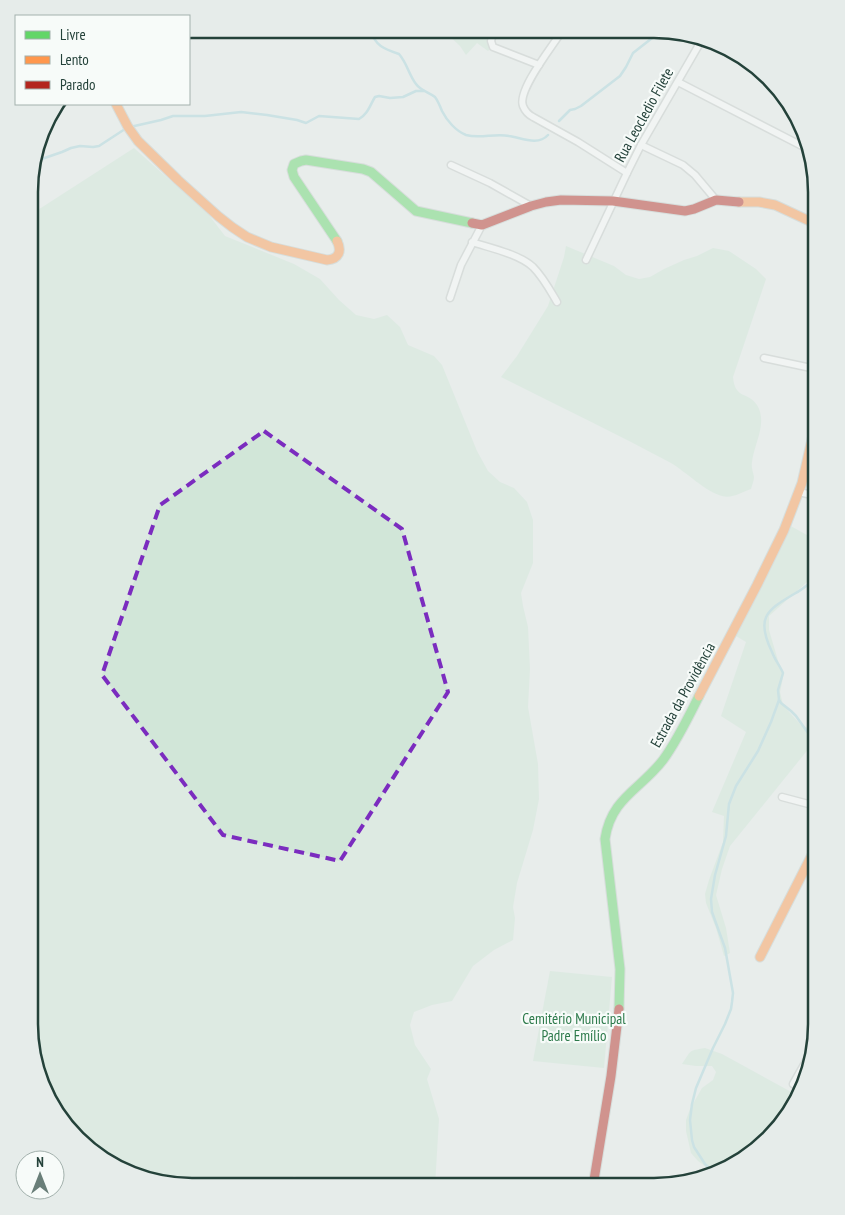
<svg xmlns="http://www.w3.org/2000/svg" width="845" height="1215" font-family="'PT Sans Narrow',sans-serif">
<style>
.green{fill:#d1e6d8}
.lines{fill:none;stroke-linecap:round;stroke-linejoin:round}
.stream{stroke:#a9d4db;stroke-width:2.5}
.street-casing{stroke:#c5cac8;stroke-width:9}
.fast-casing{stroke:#c3cbc8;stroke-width:11}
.slow-casing{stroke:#c3cbc8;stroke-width:11}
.jam-casing{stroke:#c3cbc8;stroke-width:11}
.street{stroke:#fcfcfc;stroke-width:6}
.fast{stroke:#63d668;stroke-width:9}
.slow{stroke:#ff974d;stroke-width:9}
.jam{stroke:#b3261e;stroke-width:9}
.marked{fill:none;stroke:#7b2cbf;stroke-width:4;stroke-dasharray:10 6;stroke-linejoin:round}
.labels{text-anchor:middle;stroke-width:4.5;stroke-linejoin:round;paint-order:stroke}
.street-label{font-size:15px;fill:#24423a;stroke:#f7fbf9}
.park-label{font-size:15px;fill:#2d7a4b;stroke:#f7fbf9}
.rim{fill:none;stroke:#24423a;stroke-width:2.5}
</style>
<rect width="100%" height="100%" fill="#e8edeb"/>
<g class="green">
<path d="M 442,29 L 496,30 L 490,49 L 488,51 L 477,43 L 466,55 L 460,46 Z"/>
<path d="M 134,148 L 172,182 L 202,206 L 225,236 L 294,264 L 320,279 L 339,300 L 356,315 L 374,319 L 387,315 L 400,327 L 408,345 L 434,356 L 442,365 L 477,451 L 488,471 L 500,482 L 514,488 L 527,502 L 533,520 L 533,563 L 521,593 L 523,606 L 528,627 L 530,669 L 528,707 L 538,764 L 539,799 L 533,830 L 517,883 L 513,907 L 515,918 L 513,940 L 494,950 L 473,966 L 452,1001 L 432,1005 L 414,1012 L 410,1025 L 415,1045 L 431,1069 L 427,1079 L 439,1119 L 435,1186 L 323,1185 L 293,1176 L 299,1185 L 171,1185 L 93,1153 L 45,1095 L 29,1024 L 30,215 Z"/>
<path d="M 566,246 L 614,266 L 626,275 L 639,279 L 650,277 L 664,269 L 684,260 L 697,256 L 713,248 L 729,251 L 756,269 L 766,279 L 733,377 C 735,400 748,391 757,405 C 768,423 754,444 752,462 C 751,467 753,472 754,477 C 754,481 752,485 751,489 C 742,492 732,499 722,496 C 706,492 686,472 671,463 C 615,433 558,406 501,377 L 517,356 L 548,306 L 564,257 Z"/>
<path d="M 787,524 L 816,540 L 816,574 L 769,616 L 769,630 L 779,664 L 784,673 L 780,692 L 783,705 L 801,725 L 816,731 L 816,745 L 810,747 L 730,846 L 722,869 L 716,895 L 726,928 L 730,953 L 724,956 L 716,928 L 706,903 L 705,894 L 709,880 L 723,842 L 724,816 L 712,812 L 746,732 L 721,716 L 746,642 L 731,633 Z"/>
<path d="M 550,971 L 612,977 L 604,1068 L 533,1061 Z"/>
<path d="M 705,1048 L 722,1054 L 795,1094 L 789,1114 L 725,1170 L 713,1172 L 698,1161 L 691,1153 L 686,1131 L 686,1120 L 690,1109 L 702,1088 L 713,1080 L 716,1072 L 712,1066 L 696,1066 L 682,1064 C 692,1050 687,1051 705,1048 Z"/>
</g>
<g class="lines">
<g class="stream">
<path d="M 370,29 C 375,46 384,49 399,54 C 407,63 409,75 416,84 C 421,91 429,92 435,97 C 438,101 440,106 442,111 C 447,121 456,131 466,135 C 480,139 495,133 509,136 C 522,138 538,146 548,135"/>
<path d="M 559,121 L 570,110 L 575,109 L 581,106 L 620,76 L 626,67 L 633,53 L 656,35 L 660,30"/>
<path d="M 130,127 L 161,120 L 173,116 L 205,116 L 241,112 L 267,115 L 297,120 L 306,123 L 319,116 L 359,119 C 368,114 370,105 375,97 L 379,96 L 390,98 L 403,97 L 416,91 L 424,91"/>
<path d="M 33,162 L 62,152 L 71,148 L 80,146 L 93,147 L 99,146 L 125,129"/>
<path d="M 779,700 L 781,703 L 791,711 L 796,716 L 808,733 L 816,736"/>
<path d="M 713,1172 L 705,1164 L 694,1147 L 692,1140 L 690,1120 L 692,1104 L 696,1088 L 713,1048 L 725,1024 L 731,1009 L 732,1002 L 733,993 L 725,948 L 712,912 L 711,899 L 715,875 L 726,836 L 729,804 L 736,786 L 758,751 L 771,722 L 779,700 L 778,690 L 783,673 C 780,666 775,660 772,652 C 756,619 765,611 794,594 C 802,590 809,584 816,578"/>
</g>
<g class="street-casing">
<g id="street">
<path d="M 494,30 L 491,41 L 493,47 L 539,65"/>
<path d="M 560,34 C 551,48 517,91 523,106 C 525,111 529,115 533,117 L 578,142 L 627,173"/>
<path d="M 678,82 L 806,148"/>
<path d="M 641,145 L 683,165 L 695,175 L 716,200"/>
<path d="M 451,165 L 490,183 L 531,206"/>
<path d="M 472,242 C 490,248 519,254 533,267 C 543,277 550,290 557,302"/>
<path d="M 586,260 L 627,173 L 641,145 L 700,43"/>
<path d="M 450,298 L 461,265 L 482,225"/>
<path d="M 764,358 L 816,369"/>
<path d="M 799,492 L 816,496"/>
<path d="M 782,797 L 816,806"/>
<path d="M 793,1084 L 809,1056"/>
</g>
</g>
<g class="fast-casing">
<g id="fast">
<path d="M 337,241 L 294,177 L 292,170 L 294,164 L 301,161 L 306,160 L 363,169 L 371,172 L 416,211 L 472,223"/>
<path d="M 619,1009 L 620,969 L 605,839 C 611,798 640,790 663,760 C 677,741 688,718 699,696"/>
</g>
</g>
<g class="slow-casing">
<g id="slow">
<path d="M 116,104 L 128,127 L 138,141 L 178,180 L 218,216 L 232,227 L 247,237 L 271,247 L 327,260 C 339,259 342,251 337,241"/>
<path d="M 739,202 L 759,202 L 775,205 L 816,224"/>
<path d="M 699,696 L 757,585 L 784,530 L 802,483 L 816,422"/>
<path d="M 760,957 L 816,847"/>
</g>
</g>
<g class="jam-casing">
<g id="jam">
<path d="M 472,223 L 482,225 L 531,206 L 546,202 L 561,200 L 613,201 L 685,211 L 694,209 L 716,200 L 739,202"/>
<path d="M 593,1186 L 611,1076 L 619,1009"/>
</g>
</g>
<use href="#street" class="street"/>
<use href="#fast" class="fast"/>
<use href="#slow" class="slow"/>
<use href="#jam" class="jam"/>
</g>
<path d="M0 0H845V1215H0ZM 264,431 L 402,529 L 448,692 L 340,861 L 223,835 L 102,675 L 160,505 Z" fill="#e8edeb" fill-opacity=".55" fill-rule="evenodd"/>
<path class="marked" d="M 264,431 L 402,529 L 448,692 L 340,861 L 223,835 L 102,675 L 160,505 Z"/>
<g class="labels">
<g class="street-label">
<text transform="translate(644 115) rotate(-61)" y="5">Rua Leocledio Filete</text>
<text transform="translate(683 695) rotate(-61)" y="5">Estrada da Providência</text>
</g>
<g class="park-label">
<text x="574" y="1024">Cemitério Municipal<tspan x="574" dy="17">Padre Emílio</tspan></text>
</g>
</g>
<path d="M0 0H845V1215H0ZM192 38H654A154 154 0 0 1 808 192V1024A154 154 0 0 1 654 1178H192A154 154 0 0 1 38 1024V192A154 154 0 0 1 192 38Z" fill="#e6ecea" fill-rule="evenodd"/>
<path class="rim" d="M192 38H654A154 154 0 0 1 808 192V1024A154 154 0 0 1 654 1178H192A154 154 0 0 1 38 1024V192A154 154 0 0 1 192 38Z"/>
<rect x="15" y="15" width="175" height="90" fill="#f7fbf9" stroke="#a3b1ad"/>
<rect x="25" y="31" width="25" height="8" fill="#63d668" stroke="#a3b1ad"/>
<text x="60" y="40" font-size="15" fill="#24423a">Livre</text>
<rect x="25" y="56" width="25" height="8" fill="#ff974d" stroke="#a3b1ad"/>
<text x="60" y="65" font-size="15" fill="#24423a">Lento</text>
<rect x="25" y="81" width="25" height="8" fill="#b3261e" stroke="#a3b1ad"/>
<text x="60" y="90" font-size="15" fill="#24423a">Parado</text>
<g transform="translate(40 1175)"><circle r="24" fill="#f7fbf9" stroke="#a3b1ad"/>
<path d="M0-4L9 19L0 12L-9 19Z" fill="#697e78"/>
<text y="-8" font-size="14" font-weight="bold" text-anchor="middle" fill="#24423a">N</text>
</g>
</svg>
